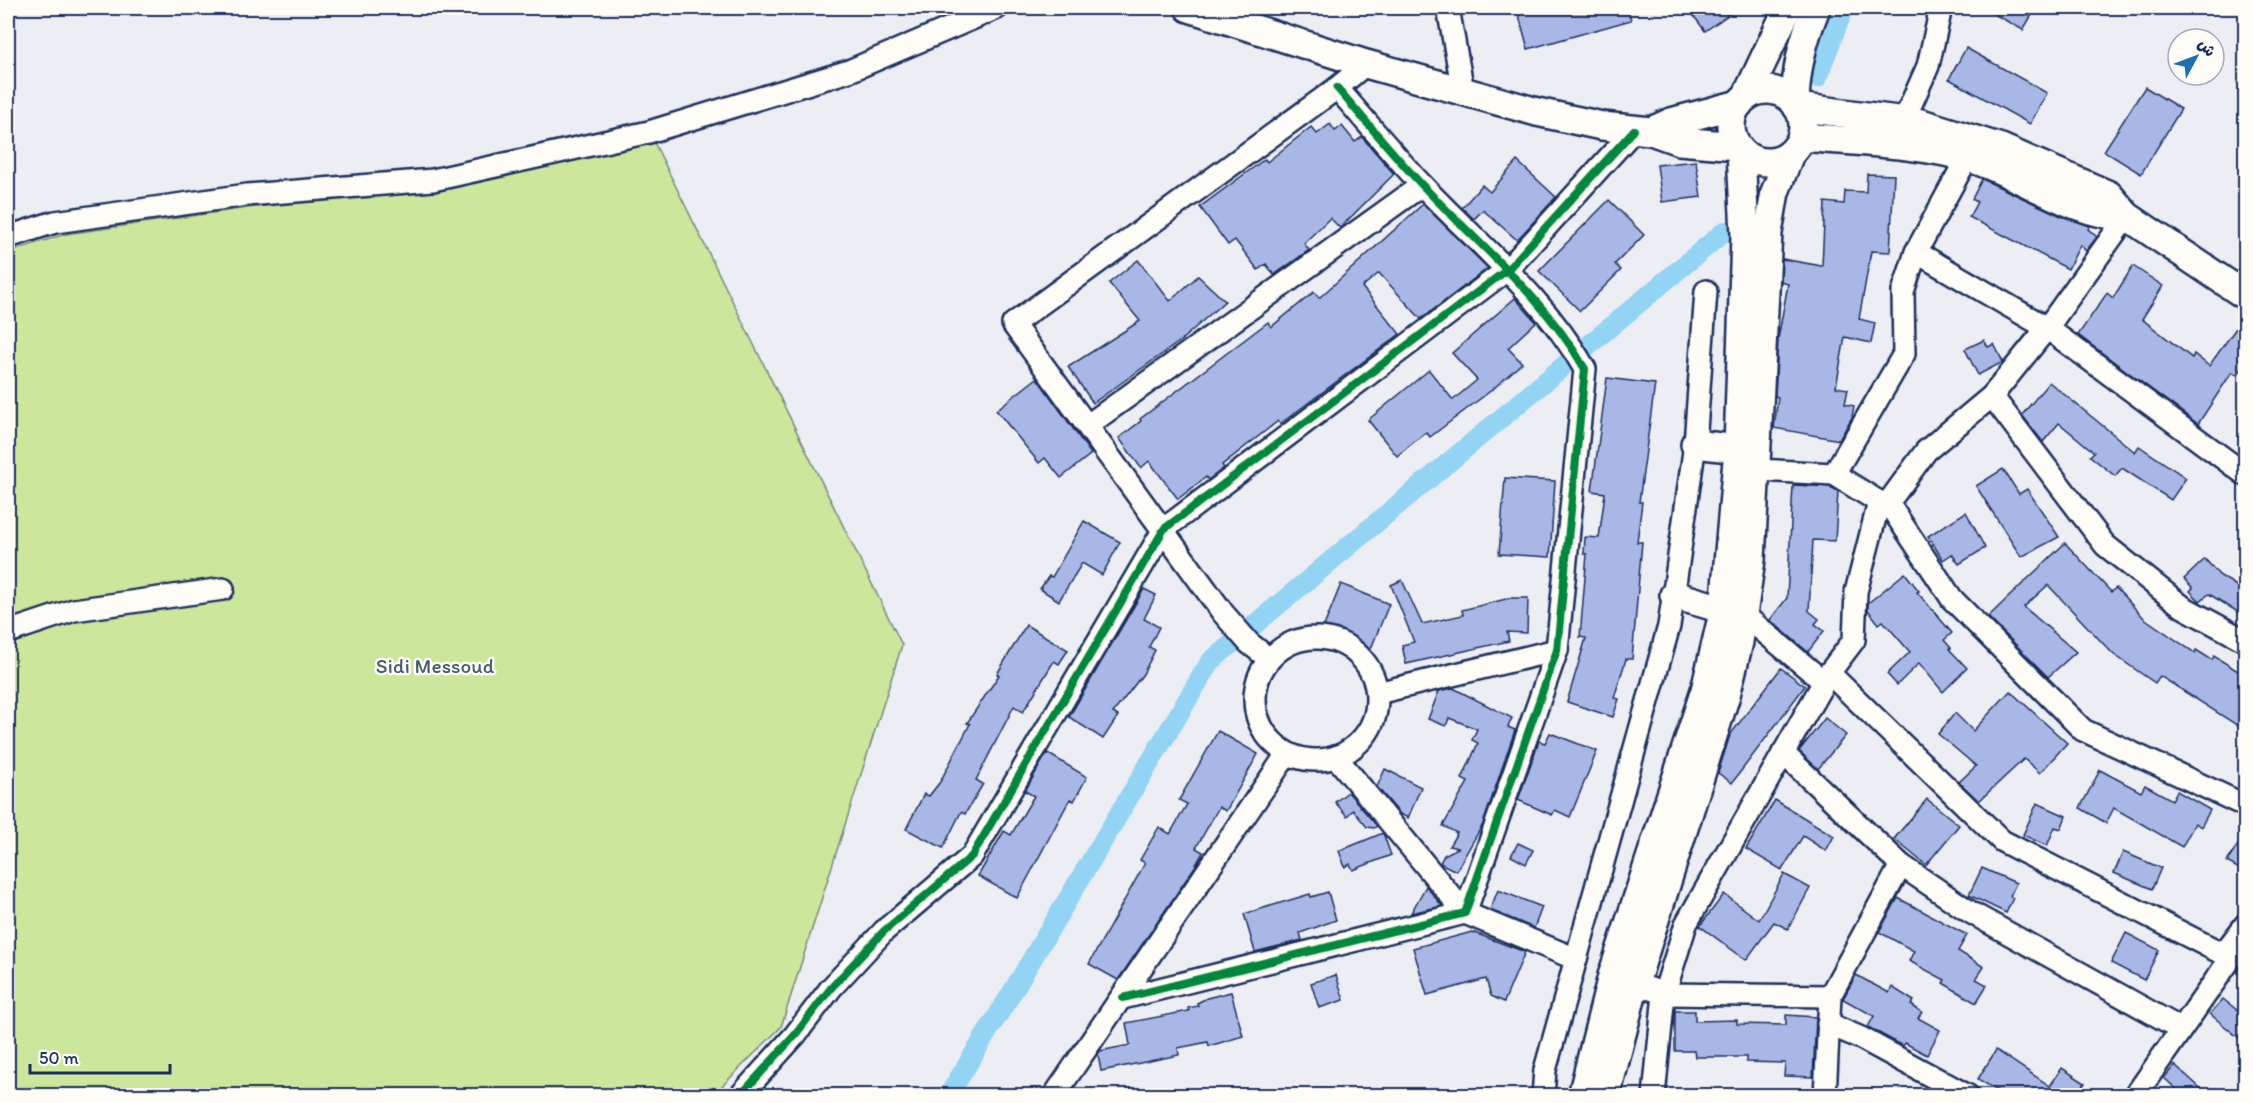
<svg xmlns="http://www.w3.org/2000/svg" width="2253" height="1103" font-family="Itim,'Playpen Sans Arabic',sans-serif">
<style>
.green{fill:#cce69c;stroke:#748a7d;stroke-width:1.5}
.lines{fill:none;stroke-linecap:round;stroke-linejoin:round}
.canal{stroke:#93d3f4;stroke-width:20}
.building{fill:#a9b7e7;stroke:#1b2f5e;stroke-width:1.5}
.minor-casing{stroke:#1b2f5e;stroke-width:26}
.major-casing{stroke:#1b2f5e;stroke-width:32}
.minor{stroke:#fdfcf7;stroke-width:21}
.major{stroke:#fdfcf7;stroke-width:27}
.cycleway-casing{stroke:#fdfcf7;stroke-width:11}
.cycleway{stroke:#00873e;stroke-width:8}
.labels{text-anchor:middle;stroke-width:5;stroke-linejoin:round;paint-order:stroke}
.park-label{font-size:21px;fill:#475d6e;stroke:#fdfcf7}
</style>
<rect width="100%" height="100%" fill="#eceef4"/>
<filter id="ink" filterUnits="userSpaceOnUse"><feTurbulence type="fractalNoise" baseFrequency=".0167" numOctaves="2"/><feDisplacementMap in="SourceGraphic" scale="12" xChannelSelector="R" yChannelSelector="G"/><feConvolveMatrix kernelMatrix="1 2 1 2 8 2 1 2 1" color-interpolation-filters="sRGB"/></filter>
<g filter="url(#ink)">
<path class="green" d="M 649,132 L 902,645 L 781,1027 L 713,1095 L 8,1095 L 8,252 L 66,234 L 276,204 L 427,192 L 566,161 Z"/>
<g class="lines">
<g class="canal">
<path d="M 1817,78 L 1844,8"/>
<path d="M 948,1096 L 1011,994 L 1210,662 L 1725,231"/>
</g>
</g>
<g class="building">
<path d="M 1517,8 L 1628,8 L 1631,20 L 1528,49 Z"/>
<path d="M 1688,8 L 1738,8 L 1705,31 Z"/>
<path d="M 1983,8 L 2036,8 L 2023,30 Z"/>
<path d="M 1966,48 L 2047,93 L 2030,124 L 1949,79 Z"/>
<path d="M 2145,87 L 2181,109 L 2141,174 L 2104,151 Z"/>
<path d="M 1330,124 L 1335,131 L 1342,126 L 1355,142 L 1362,137 L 1394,174 L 1340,228 L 1330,218 L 1304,243 L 1309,250 L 1274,275 L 1266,264 L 1258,270 L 1235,240 L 1228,245 L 1200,207 L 1265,159 L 1267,162 L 1311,127 L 1317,134 Z"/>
<path d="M 1517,161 L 1556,197 L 1517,240 L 1483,210 L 1474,219 L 1462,208 L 1482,185 L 1490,192 Z"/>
<path d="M 1696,161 L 1701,197 L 1662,202 L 1657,165 Z"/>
<path d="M 1867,174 L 1894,175 L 1890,252 L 1871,251 L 1859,319 L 1875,323 L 1871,343 L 1845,337 L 1836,387 L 1848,389 L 1845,404 L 1854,406 L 1852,417 L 1839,440 L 1774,428 L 1778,397 L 1775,396 L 1778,339 L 1788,284 L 1781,282 L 1782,259 L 1822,266 L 1825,202 L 1844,204 L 1845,191 L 1866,192 Z"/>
<path d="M 1982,179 L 2061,216 L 2090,226 L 2088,229 L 2097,237 L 2086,251 L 2080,245 L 2068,269 L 1969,217 L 1977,202 L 1972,199 Z"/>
<path d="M 1609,200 L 1644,235 L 1615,264 L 1621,270 L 1580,311 L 1539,271 Z"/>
<path d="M 1423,204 L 1488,268 L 1421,319 L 1379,273 L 1362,287 L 1400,334 L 1280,424 L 1278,421 L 1222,465 L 1224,468 L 1208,480 L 1206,477 L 1178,499 L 1149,461 L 1141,468 L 1119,438 L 1141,421 L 1140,419 L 1268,322 L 1271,327 L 1314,292 L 1319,298 Z"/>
<path d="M 1138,260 L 1170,301 L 1198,276 L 1225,301 L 1179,342 L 1093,403 L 1068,367 L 1140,321 L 1109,283 Z"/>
<path d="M 2133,266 L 2163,286 L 2142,319 L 2192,358 L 2194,354 L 2209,366 L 2236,328 L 2246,334 L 2246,364 L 2237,375 L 2232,372 L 2198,424 L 2078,335 L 2107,293 L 2113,298 Z"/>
<path d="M 1515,298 L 1536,322 L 1508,348 L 1522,363 L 1493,389 L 1430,437 L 1426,432 L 1397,456 L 1368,420 L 1429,370 L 1453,400 L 1477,380 L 1452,353 Z"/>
<path d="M 1984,340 L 1988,347 L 1994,344 L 2003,362 L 1978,375 L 1965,349 Z"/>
<path d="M 1037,378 L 1091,454 L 1061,478 L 1045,458 L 1039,463 L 996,410 Z"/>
<path d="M 1607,378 L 1655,384 L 1639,502 L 1642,502 L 1637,542 L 1642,542 L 1632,659 L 1626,659 L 1614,698 L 1619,699 L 1613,717 L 1567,702 L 1586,638 L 1580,637 L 1587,554 L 1584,554 L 1585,537 L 1599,538 L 1605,493 L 1592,491 Z"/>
<path d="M 2049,382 L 2135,452 L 2139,446 L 2186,478 L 2171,500 L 2122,468 L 2115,476 L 2090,456 L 2094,452 L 2059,423 L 2043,442 L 2022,415 Z"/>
<path d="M 2003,469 L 2019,494 L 2027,489 L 2059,537 L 2021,557 L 1976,486 Z"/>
<path d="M 1505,478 L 1555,481 L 1550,557 L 1499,554 Z"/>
<path d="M 1793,485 L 1830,487 L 1838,491 L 1835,541 L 1813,540 L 1809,611 L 1819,619 L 1815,624 L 1824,631 L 1808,652 L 1770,620 L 1787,598 Z"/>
<path d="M 1966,512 L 1985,548 L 1959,564 L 1952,554 L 1943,560 L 1928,536 Z"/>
<path d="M 1084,521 L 1120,542 L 1102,575 L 1082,563 L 1059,601 L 1040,589 L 1049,576 L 1052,577 Z"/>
<path d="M 2065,543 L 2111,592 L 2116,588 L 2144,618 L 2195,653 L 2196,650 L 2212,660 L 2214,656 L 2246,676 L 2246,731 L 2160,676 L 2155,683 L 2113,654 L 2048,585 L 2024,607 L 2076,652 L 2048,677 L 1988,617 Z"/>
<path d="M 2205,559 L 2219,575 L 2246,592 L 2246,606 L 2241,614 L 2209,594 L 2200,601 L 2190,591 L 2193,588 L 2184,579 Z"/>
<path d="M 1905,573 L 1919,591 L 1917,592 L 1952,633 L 1944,640 L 1951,648 L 1949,649 L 1967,668 L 1943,692 L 1919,663 L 1897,685 L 1887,674 L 1910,652 L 1883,621 L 1879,624 L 1868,610 L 1868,603 Z"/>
<path d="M 1402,580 L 1422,624 L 1463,615 L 1462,610 L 1510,598 L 1528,598 L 1527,633 L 1507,632 L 1509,641 L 1406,664 L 1402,645 L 1414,642 L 1391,585 Z"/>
<path d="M 1341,584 L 1389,604 L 1370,651 L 1322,631 Z"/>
<path d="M 1144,589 L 1156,595 L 1144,619 L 1159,627 L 1149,647 L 1155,650 L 1143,674 L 1113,713 L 1118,716 L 1103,739 L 1069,717 Z"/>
<path d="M 1026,625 L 1068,650 L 1059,664 L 1054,661 L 1023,712 L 1014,706 L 976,780 L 983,784 L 965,814 L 961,812 L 943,848 L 906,829 L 924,794 L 929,796 L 940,782 L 970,724 L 967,723 L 999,675 L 997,674 Z"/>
<path d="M 1781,668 L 1805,686 L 1732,783 L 1718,773 L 1730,735 Z"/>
<path d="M 1453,688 L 1512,718 L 1508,727 L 1515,730 L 1483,824 L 1456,871 L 1440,863 L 1444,855 L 1458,848 L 1449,846 L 1457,833 L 1443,826 L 1468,782 L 1462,779 L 1478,743 L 1472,740 L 1477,729 L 1449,718 L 1446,726 L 1428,719 L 1439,691 Z"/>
<path d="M 2010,691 L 2067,743 L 2040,773 L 2024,759 L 1979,801 L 1959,782 L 1976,766 L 1938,734 L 1955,713 L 1973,731 Z"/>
<path d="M 1825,718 L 1846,735 L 1818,769 L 1799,751 Z"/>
<path d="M 1218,731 L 1258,754 L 1226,811 L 1219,807 L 1196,848 L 1203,852 L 1194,868 L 1118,980 L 1089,964 L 1145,863 L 1140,860 L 1159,827 L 1170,834 L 1187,804 L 1179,800 Z"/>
<path d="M 1550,733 L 1597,751 L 1570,817 L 1555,810 L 1552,815 L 1518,800 L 1539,741 L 1545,743 Z"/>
<path d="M 1047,753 L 1087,777 L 1074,801 L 1070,799 L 1017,898 L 978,876 L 1004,831 L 1011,835 L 1034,796 L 1025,791 Z"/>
<path d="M 1385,769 L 1421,787 L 1408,818 L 1400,814 L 1377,787 Z"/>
<path d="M 2100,770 L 2141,792 L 2145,785 L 2172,800 L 2177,791 L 2210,810 L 2201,827 L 2195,823 L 2182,847 L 2114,808 L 2106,823 L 2080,808 Z"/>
<path d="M 1348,792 L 1377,826 L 1374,828 L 1367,827 L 1353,810 L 1347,816 L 1335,802 Z"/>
<path d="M 1927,799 L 1959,825 L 1926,865 L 1894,839 Z"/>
<path d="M 1775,800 L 1834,836 L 1826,851 L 1803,836 L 1782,870 L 1746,849 Z"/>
<path d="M 2037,803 L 2066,816 L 2061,829 L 2055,827 L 2047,846 L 2023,835 Z"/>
<path d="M 2246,832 L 2246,873 L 2227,862 Z"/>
<path d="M 1383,833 L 1391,855 L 1353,870 L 1350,864 L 1345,867 L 1339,851 Z"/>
<path d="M 1518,843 L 1533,850 L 1526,864 L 1511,856 Z"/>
<path d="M 2123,852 L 2161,868 L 2152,889 L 2114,873 Z"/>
<path d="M 1982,868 L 2016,883 L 2010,896 L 2013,898 L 2006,913 L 1969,895 Z"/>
<path d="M 1784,874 L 1810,888 L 1788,929 L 1774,922 L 1746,960 L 1700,926 L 1724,894 L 1759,920 Z"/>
<path d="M 1426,886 L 1442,906 L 1411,913 Z"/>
<path d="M 1498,890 L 1542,907 L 1534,928 L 1490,910 Z"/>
<path d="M 1328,892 L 1336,920 L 1300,933 L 1302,940 L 1255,952 L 1244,914 L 1310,894 L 1311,897 Z"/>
<path d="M 1898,898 L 1967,935 L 1958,951 L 1984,967 L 1976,979 L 1987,985 L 1976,1003 L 1943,983 L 1945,980 L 1909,961 L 1914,951 L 1879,932 Z"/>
<path d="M 1472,932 L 1525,952 L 1504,1002 L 1491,996 L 1486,979 L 1427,995 L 1413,948 Z"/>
<path d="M 2126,933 L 2159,950 L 2144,980 L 2111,963 Z"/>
<path d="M 1336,975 L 1344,1000 L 1319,1008 L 1311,983 Z"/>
<path d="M 1856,975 L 1889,993 L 1892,987 L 1914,1001 L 1911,1005 L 1922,1012 L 1918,1018 L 1940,1030 L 1927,1055 L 1905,1043 L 1903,1046 L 1868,1027 L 1874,1016 L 1843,999 Z"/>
<path d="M 1231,992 L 1243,1036 L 1209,1046 L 1208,1042 L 1178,1048 L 1179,1055 L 1101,1071 L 1098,1055 L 1100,1051 L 1130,1045 L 1126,1023 L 1189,1011 L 1188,1008 L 1198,1006 L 1197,1003 L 1207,998 Z"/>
<path d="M 2223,999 L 2246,1017 L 2246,1044 L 2210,1014 Z"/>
<path d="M 1675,1011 L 1695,1011 L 1695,1021 L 1737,1020 L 1737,1024 L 1786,1025 L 1786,1015 L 1816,1017 L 1813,1077 L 1784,1076 L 1785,1063 L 1746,1062 L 1746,1057 L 1695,1057 L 1694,1051 L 1675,1051 Z"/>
<path d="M 1996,1050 L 2050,1086 L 2062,1068 L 2085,1083 L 2076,1095 L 2004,1095 L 1978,1079 Z"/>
<path d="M 2175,1065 L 2208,1095 L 2183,1095 L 2164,1078 Z"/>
</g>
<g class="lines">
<g class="minor-casing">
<g id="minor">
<path d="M 1448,8 L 1463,91"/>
<path d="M 1900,134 L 1904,120 L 1928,66 L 1941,8"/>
<path d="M 1967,158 L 1916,252 L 2047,328 L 2246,475"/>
<path d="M 2127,216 L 2047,328 L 1992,396 L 1926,451 L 1888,503 L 1879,502 L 1856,592 L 1854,640 L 1829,673 L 2002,841 L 2231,958"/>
<path d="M 8,237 L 55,222 L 247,195 L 433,180 L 649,132 L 849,71 L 997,8"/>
<path d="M 1992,396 L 2105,545 L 2183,607 L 2246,641"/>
<path d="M 1088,425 L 1422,185"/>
<path d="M 1756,470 L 1834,474"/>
<path d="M 1879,502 L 1834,474 L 1904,354 L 1903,292 L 1916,252"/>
<path d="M 1888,503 L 1952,599 L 2083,730 L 2246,806"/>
<path d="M 1744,615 L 1824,682"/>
<path d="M 8,632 L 74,610 L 223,589"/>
<circle cx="1316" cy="699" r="61"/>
<path d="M 1268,658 L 1249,643 L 1223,613 L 1013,324 L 1337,88 L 1366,64"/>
<path d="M 1377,693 L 1557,650"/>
<path d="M 1783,753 L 1901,865 L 1970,912 L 2181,1029"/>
<path d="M 1336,757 L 1465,913 L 1576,959"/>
<path d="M 1635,983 L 1664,994 L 1830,996"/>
<path d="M 1123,998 L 1465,913 L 1557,650 L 1585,369 C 1544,297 1478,244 1422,185 C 1393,154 1365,120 1337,88"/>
<path d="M 1828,1024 L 1861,1038 L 1968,1096"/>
<path d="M 740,1096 L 795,1035 L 831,988 L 884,931 L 972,856 L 1164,529 L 1508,269 L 1634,130"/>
<path d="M 1054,1096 L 1287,754"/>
<path d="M 1543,1096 L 1545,1070 L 1669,626 L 1695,444 L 1706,291"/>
<path d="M 1654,1096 L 1664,994 L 1686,924 L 1829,673"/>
<path d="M 1825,1096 L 1830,996 L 1901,865"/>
<path d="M 2135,1096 L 2231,958 L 2230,945 L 2246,924"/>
</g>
</g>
<g class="major-casing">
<g id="major">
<path d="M 1189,8 L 1366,64 L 1537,112 L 1602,126 L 1651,131 L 1679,141 L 1737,146"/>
<circle cx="1767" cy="126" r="36"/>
<path d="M 1746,97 L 1788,8"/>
<path d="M 1795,103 C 1796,68 1803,40 1816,8"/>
<path d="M 1797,107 L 1921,123 L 2001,148 L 2109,195 L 2127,216 L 2246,296"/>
<path d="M 1651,131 L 1671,122 L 1739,104"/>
<path d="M 1802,137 C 1857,142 1916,143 1970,158 C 2021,174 2075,216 2127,216"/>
<path d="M 1695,444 L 1738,449"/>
<path d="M 1674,595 L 1739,614"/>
<path d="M 1582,1096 L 1612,976 L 1705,690 L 1724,609 L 1738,449 L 1745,235 L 1741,151"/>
<path d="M 1606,1096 L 1635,983 L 1726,695 L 1739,642 L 1751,560 L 1768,233 L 1775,192 L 1790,154"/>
</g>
</g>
<use href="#minor" class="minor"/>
<use href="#major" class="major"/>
<g class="cycleway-casing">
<g id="cycleway">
<path d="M 1123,998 L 1465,913 L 1557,650 L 1585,369 C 1544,297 1478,244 1422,185 C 1393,154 1365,120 1337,88"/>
<path d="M 740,1096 L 795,1035 L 831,988 L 884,931 L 972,856 L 1164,529 L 1508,269 L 1634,130"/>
</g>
</g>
<use href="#cycleway" class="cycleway"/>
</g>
</g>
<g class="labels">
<g class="park-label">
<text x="435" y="673">Sidi Messoud</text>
</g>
</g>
<rect width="2253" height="1103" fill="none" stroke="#fdfcf7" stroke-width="30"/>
<rect x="15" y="15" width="2223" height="1073" fill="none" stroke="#1b2f5e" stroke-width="2" filter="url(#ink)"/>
<g transform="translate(2196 57) rotate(49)"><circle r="28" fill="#fdfcf7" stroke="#a3aaba" stroke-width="1.5"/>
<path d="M0-4.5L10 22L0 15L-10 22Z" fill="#1f6fb2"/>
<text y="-9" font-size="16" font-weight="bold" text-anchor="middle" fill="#1b2f5e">ش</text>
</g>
<path d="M30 1064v9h140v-9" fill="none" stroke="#1b2f5e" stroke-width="3"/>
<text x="39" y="1064" font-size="18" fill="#1b2f5e" stroke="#fdfcf7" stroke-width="4.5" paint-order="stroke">50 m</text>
</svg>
